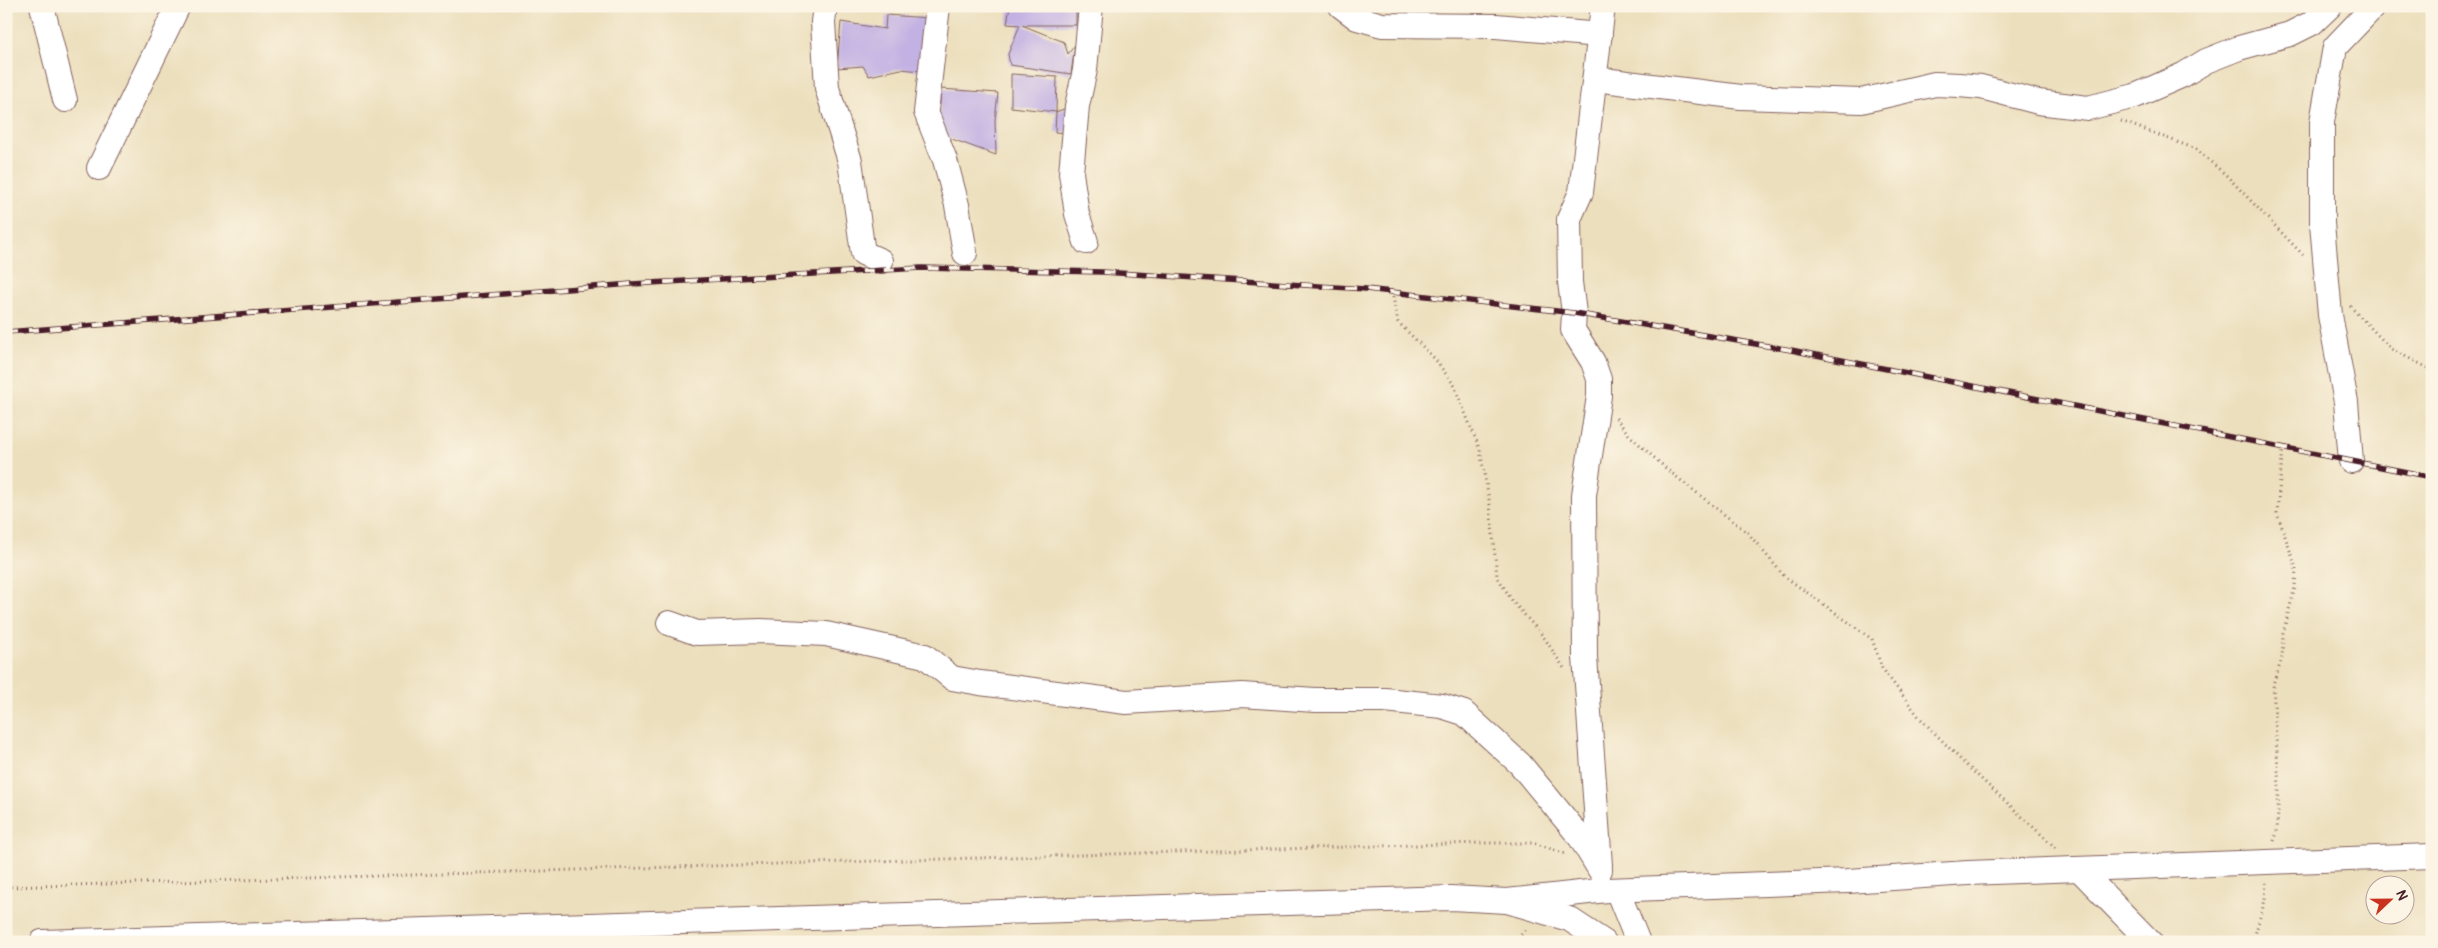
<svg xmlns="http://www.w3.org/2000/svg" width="2438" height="948" font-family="Pangolin,sans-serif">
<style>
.building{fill:#c2b1e3}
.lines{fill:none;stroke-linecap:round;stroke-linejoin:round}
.minor-casing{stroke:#83625e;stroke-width:26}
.path{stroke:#83625e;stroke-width:3;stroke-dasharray:1 4;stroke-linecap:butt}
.minor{stroke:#fff;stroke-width:24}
.rail-casing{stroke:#4a1f2b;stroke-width:5.5}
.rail{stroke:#fcf5e5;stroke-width:4;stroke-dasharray:11;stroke-linecap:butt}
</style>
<rect width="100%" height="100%" fill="#fcf5e5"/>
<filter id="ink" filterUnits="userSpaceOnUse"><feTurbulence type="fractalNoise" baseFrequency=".02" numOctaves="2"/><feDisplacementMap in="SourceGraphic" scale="10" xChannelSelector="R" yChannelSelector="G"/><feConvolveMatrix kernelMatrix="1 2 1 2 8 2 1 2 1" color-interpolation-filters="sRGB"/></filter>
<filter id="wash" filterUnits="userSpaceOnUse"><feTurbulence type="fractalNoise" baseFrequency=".0096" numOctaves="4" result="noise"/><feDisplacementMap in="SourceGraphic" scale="20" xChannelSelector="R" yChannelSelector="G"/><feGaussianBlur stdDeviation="1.12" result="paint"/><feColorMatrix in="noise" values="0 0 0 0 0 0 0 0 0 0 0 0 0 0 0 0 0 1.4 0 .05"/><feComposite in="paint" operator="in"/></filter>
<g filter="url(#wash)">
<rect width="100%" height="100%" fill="#ecdfbd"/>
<g id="blocks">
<g class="building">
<path d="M 1010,6 L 1076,6 L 1076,25 L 1022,25 L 1064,42 L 1068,54 L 1075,45 L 1071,74 L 1010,65 L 1008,54 L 1020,25 L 1007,24 Z"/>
<path d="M 886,15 L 929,18 L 921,71 L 901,69 L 869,76 L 863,66 L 837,68 L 841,22 L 885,29 Z"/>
<path d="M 1011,74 L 1057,77 L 1056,112 L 1011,107 Z"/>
<path d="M 941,89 L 998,93 L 995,120 L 996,155 L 938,134 Z"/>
<path d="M 1069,107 L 1067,133 L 1055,132 L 1056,112 Z"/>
</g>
</g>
</g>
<g filter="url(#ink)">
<use href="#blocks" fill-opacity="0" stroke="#83625e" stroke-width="1"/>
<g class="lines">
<g class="minor-casing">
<g id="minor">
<path d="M 42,6 L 65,100"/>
<path d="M 825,6 L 823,22 L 827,88 L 850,161 L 863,253 L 881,261"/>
<path d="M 938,6 L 926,112 L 945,160 L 957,205 L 965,253"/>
<path d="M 1341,6 L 1357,18 L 1382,25 L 1496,26 L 1600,35"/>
<path d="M 1595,79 L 1741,97 L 1861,101 L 1935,84 L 1959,85 L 1981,87 L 2038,102 L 2088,108 L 2135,96 L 2183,75 L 2206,61 L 2239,48 L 2290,34 L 2312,23 L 2330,6"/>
<path d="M 99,168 L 178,6"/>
<path d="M 1086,242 L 1077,214 L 1071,173 L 1077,106 L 1085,70 L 1091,6"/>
<path d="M 2351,461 L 2346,402 L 2330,315 L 2327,281 L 2322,223 L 2322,122 L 2335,47 L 2374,6"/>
<path d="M 669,623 L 697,633 L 761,631 L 826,634 L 925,656 L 952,678 L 980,683 L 1126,702 L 1242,695 L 1315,700 L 1385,700 L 1442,706 L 1464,713 L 1520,764 L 1580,837 L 1600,870"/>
<path d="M 1600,865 L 1585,657 L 1584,495 L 1599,396 L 1599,379 L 1593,362 L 1573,330 L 1574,313 L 1570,282 L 1569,219 L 1581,192 L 1603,6"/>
<path d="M 2079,869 L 2150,942"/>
<path d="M 1617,890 L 1638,942"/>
<path d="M 42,942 L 1451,898 L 1507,901"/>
<path d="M 1604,942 L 1569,919 L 1507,901 L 1607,890 L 1848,881 L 1968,873 L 2432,856"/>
</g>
</g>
<g class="path">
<path d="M 2121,121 L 2196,149 L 2227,176 L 2303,255"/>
<path d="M 1392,292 L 1398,322 L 1434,358 L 1454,385 L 1480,450 L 1490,505 L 1497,576 L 1513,602 L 1543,636 L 1564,668"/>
<path d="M 2350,306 L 2391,349 L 2432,370"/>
<path d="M 1616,418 L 1629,435 L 1669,471 L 1748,533 L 1784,576 L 1872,639 L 1882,668 L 1919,717 L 1963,762 L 2058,850"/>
<path d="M 2274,841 L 2277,833 L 2279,788 L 2273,684 L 2282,659 L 2283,633 L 2295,587 L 2296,568 L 2277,513 L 2283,448"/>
<path d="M 6,887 L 1480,843 L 1534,843 L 1566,854"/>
<path d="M 1514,942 L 1528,928"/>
<path d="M 2253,942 L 2265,900 L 2266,881"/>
</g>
<use href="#minor" class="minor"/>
<g class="rail-casing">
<path id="rail" d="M 6,332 L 632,284 L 921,268 L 1103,272 L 1366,289 L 1574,313 L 1791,350 L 2432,477"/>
</g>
<use href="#rail" class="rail"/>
</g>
</g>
<rect width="2438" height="948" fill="none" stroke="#fcf5e5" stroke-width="25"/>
<g transform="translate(2390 900) rotate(68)"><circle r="24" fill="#fcf5e5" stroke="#b59f9b"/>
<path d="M0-4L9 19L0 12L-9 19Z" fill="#c8321e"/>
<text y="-8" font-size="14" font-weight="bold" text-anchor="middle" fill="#4a1f2b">N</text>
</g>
</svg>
